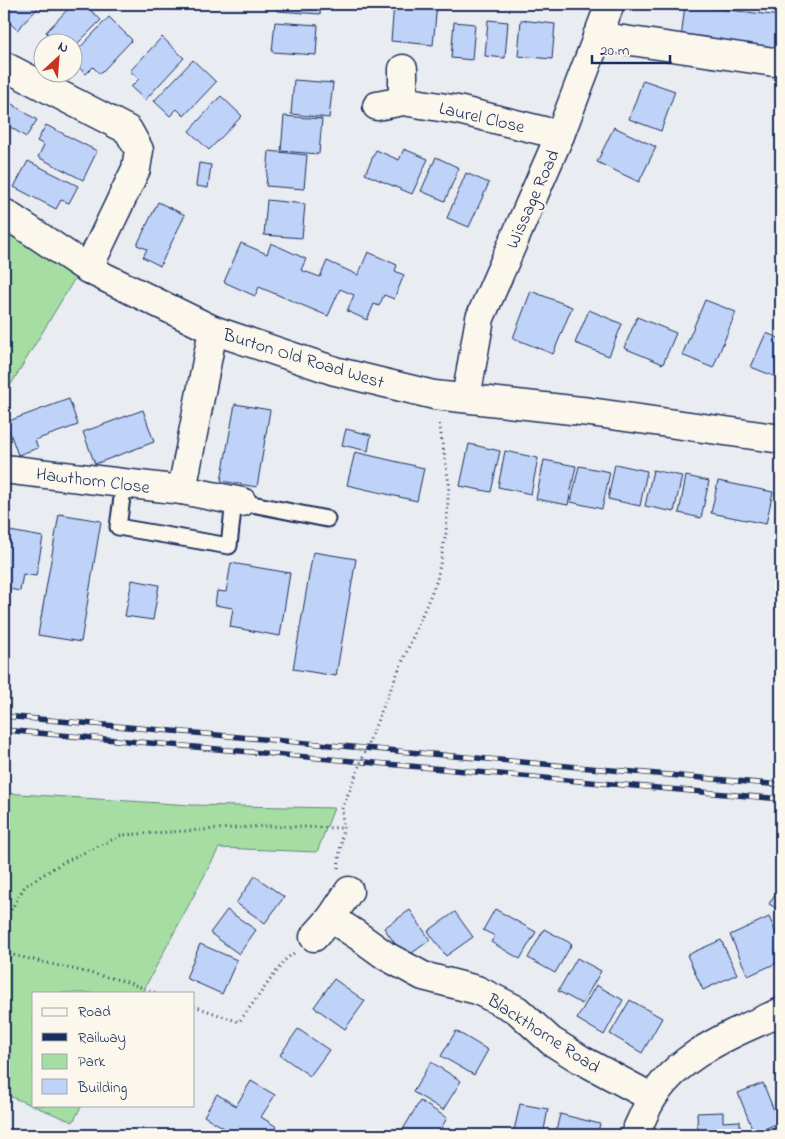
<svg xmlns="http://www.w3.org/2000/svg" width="785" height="1139" font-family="'Indie Flower',sans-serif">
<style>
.green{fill:#a5dda2;stroke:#608680}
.building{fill:#bfd2f8;stroke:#1b2f5e}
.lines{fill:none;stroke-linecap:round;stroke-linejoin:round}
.service-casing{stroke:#1b2f5e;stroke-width:19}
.minor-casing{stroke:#1b2f5e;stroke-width:31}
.path{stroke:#1b2f5e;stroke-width:3;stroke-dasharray:1 4;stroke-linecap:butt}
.service{stroke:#fbf7ec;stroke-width:15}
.minor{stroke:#fbf7ec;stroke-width:28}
.rail-casing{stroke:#1b2f5e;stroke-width:5.5}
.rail{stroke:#fbf7ec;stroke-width:4;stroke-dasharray:11;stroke-linecap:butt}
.path-bridge{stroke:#1b2f5e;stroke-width:3;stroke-dasharray:1 4;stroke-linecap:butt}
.labels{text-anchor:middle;stroke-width:4;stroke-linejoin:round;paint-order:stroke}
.street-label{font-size:18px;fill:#1b2f5e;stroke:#fbf7ec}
</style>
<rect width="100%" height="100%" fill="#e9ecf0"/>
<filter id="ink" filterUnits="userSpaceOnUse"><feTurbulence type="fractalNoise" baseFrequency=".02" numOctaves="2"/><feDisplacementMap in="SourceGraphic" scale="10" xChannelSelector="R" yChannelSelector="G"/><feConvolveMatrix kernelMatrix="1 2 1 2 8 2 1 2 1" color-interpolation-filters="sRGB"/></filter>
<g filter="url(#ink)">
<g class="green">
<path d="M 4,225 L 78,273 L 4,396 Z"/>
<path d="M 4,793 L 191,805 L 334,808 L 317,852 L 219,848 L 142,993 L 34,993 L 34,1105 L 82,1105 L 73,1122 L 4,1094 Z"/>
</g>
<g class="building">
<path d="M 4,4 L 42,4 L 17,30 L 10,23 L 4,30 Z"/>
<path d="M 73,4 L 84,4 L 101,20 L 72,49 L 72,42 L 53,42 L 55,41 L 46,32 Z"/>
<path d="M 278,4 L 321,4 L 320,14 L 277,11 Z"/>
<path d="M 394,4 L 437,4 L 433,45 L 391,41 Z"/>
<path d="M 685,5 L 781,16 L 781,51 L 681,39 Z"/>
<path d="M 109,17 L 132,40 L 100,74 L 93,67 L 86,74 L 72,61 L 72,56 Z"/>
<path d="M 488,20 L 508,22 L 505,58 L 485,56 Z"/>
<path d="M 521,20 L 555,24 L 552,59 L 518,56 Z"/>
<path d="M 275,22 L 318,25 L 316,55 L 272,52 Z"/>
<path d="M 454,22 L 475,24 L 472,60 L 451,58 Z"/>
<path d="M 162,37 L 184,58 L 145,100 L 131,87 L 139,79 L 130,71 Z"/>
<path d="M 193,60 L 216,82 L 184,116 L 177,109 L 170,116 L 154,101 Z"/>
<path d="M 294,80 L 333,83 L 329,118 L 291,114 Z"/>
<path d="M 643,80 L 675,91 L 661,131 L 629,119 Z"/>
<path d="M 221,96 L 242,116 L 209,150 L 189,131 Z"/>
<path d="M 4,99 L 37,120 L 26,137 L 4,123 Z"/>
<path d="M 284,116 L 322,119 L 319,154 L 281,151 Z"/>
<path d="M 46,125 L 97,151 L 83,180 L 38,157 L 44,145 L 37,141 Z"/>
<path d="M 614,127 L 656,147 L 639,182 L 597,162 Z"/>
<path d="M 404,149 L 428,159 L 412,194 L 365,174 L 376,150 L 399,160 Z"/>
<path d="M 269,151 L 307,155 L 304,189 L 266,186 Z"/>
<path d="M 436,157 L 459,168 L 445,201 L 421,191 Z"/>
<path d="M 28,161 L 78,186 L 69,203 L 61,200 L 56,209 L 14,187 Z"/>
<path d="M 199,163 L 211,165 L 208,188 L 196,186 Z"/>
<path d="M 466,173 L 489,183 L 469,227 L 447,218 Z"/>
<path d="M 267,200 L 305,204 L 302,238 L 264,235 Z"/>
<path d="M 158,202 L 185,215 L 160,266 L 143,257 L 147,249 L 137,245 Z"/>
<path d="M 241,243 L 267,254 L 271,243 L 306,259 L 301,270 L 320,277 L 327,261 L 358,275 L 368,252 L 397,265 L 395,271 L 404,275 L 394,299 L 384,295 L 379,306 L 374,304 L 367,320 L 347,311 L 354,295 L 340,289 L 328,316 L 259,287 L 255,296 L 224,282 Z"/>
<path d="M 531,291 L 572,307 L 553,354 L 513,338 Z"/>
<path d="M 705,300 L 736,312 L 713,368 L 682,355 Z"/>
<path d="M 589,310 L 622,324 L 609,356 L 575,343 Z"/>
<path d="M 637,317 L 676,333 L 663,364 L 624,348 Z"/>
<path d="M 766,333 L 781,339 L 781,379 L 751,367 Z"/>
<path d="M 69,399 L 78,425 L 35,440 L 38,448 L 18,455 L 6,422 Z"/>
<path d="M 235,404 L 270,410 L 257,487 L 221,481 Z"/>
<path d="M 143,410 L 154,442 L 95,464 L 83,432 Z"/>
<path d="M 346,429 L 371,435 L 368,451 L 342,445 Z"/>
<path d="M 469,444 L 500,451 L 491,492 L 460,486 Z"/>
<path d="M 505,451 L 538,458 L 531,494 L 498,487 Z"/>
<path d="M 355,452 L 424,468 L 417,501 L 347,485 Z"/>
<path d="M 544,460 L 576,466 L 568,505 L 536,499 Z"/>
<path d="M 615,464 L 647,471 L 640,506 L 608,499 Z"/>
<path d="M 579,466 L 610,472 L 602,509 L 571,502 Z"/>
<path d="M 653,470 L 682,476 L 674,512 L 645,506 Z"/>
<path d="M 686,476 L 709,481 L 701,518 L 679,513 Z"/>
<path d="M 718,481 L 773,492 L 766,524 L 711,513 Z"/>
<path d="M 781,492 L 781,524 L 775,522 Z"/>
<path d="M 59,514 L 101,521 L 81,642 L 38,635 Z"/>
<path d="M 4,530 L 43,537 L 36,576 L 23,574 L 20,591 L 4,588 Z"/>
<path d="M 313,552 L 356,559 L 336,676 L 293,669 Z"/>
<path d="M 231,563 L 290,573 L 280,636 L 230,627 L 233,608 L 215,605 L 217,591 L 226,592 Z"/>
<path d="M 132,580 L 159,585 L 153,620 L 125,616 Z"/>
<path d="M 255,876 L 284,897 L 265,923 L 236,903 Z"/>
<path d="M 781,884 L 781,911 L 769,904 Z"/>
<path d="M 495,909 L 536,932 L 520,959 L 491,942 L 495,936 L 483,930 Z"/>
<path d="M 227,910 L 256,930 L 239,954 L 210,933 Z"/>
<path d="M 410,910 L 430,940 L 405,958 L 384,928 Z"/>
<path d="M 455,912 L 473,937 L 446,956 L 428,931 Z"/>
<path d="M 769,917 L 781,944 L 781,961 L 748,976 L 730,935 Z"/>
<path d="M 544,929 L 572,944 L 555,973 L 528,958 Z"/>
<path d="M 721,940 L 737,974 L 703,990 L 687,955 Z"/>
<path d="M 200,944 L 237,960 L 222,994 L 186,978 Z"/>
<path d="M 577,958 L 601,971 L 582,1004 L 558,991 Z"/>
<path d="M 334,979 L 365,1001 L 345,1029 L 314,1007 Z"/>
<path d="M 596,985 L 623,1000 L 604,1035 L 577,1019 Z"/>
<path d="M 630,1000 L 662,1018 L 642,1053 L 610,1034 Z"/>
<path d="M 298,1029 L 329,1050 L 310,1076 L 280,1055 Z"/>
<path d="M 456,1031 L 488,1050 L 474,1075 L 441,1056 Z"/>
<path d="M 431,1062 L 461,1081 L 443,1110 L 413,1092 Z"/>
<path d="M 251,1081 L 275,1095 L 261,1117 L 277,1127 L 272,1135 L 236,1135 L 204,1116 L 217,1094 L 236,1106 Z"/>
<path d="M 763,1083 L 779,1123 L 754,1133 L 738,1093 Z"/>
<path d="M 420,1101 L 447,1118 L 437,1135 L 409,1135 L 402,1131 Z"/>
<path d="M 520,1104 L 548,1109 L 543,1135 L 513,1135 Z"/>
<path d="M 723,1112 L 723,1122 L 740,1121 L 740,1135 L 698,1135 L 697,1113 Z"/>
<path d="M 560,1114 L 600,1124 L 597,1135 L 555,1135 Z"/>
</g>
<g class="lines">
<g class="service-casing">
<g id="service">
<path d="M 124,483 L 118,527 L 229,546 L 234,500"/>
<path d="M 242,502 L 327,519"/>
</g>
</g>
<g class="minor-casing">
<g id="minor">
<path d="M 597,36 L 781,63"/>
<path d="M 4,66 L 128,130 L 139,150 L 136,169 L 88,269"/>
<path d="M 403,69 L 403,101"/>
<path d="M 377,106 L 403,101 L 458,110 L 560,135"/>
<path d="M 4,213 L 88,269 L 213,330 L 335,371 L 434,395 L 590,412 L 781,439"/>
<path d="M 466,398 L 480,318 L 560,135 L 610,4"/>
<path d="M 4,469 L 182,490 L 242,502"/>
<path d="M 182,490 L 213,330"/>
<path d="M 331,918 L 357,935 L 386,956 L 423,976 L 477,990 L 517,1010 L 551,1041 L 580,1059 L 651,1097"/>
<path d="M 314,937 L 331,918 L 349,891"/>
<path d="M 635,1135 C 637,1128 641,1121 644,1114 C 668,1058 729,1035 781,1012"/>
</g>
</g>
<g class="path">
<path d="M 754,4 L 781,6"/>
<path d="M 381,712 L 437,580 L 446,533 L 449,484 L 439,422"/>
<path d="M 338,868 L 343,828 L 342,809"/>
<path d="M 4,928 L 5,920 L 25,886 L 62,863 L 122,835 L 265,826 L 343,828"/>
<path d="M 4,953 L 124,981 L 156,993"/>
<path d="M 194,1006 L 239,1022 L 285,960 L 294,953"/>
</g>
<use href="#service" class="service"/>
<use href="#minor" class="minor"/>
<g class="rail-casing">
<g id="rail">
<path d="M 4,716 L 781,785"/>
<path d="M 4,730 L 781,799"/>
</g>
</g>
<use href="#rail" class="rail"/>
<path class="path-bridge" d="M 342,809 L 381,712"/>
</g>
</g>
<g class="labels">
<g class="street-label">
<text transform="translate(482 117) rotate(13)" y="6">Laurel Close</text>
<text transform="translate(532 199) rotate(-66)" y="6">Wissage Road</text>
<text transform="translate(304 358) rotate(17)" y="6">Burton Old Road West</text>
<text transform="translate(93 480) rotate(7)" y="6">Hawthorn Close</text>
<text transform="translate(544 1033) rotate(33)" y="6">Blackthorne Road</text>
</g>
</g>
<rect width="785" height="1139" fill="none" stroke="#fbf7ec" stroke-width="20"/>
<rect x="10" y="10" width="765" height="1119" fill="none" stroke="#1b2f5e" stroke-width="2" filter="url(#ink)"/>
<rect x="32" y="992" width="162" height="115" fill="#fbf7ec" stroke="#a1a7b3"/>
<rect x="42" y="1008" width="25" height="8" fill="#fbf7ec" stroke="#a1a7b3"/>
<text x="78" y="1016" font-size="15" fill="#1b2f5e">Road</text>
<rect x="42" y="1033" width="25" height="8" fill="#1b2f5e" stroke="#a1a7b3"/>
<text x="78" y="1042" font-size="15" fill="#1b2f5e">Railway</text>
<rect x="42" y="1054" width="25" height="15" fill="#a5dda2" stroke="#a1a7b3"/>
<text x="78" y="1066" font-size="15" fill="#1b2f5e">Park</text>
<rect x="42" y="1079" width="25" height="15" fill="#bfd2f8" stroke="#a1a7b3"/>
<text x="78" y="1092" font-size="15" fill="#1b2f5e">Building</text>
<g transform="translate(58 58) rotate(26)"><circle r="24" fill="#fbf7ec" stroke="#a1a7b3"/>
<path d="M0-4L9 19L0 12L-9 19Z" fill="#c8321e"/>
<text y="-8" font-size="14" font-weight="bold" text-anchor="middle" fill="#1b2f5e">N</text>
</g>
<path d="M592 55v8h78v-8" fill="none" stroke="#1b2f5e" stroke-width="2.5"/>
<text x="600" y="55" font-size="15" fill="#1b2f5e" stroke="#fbf7ec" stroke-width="4" paint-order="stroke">20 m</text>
</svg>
